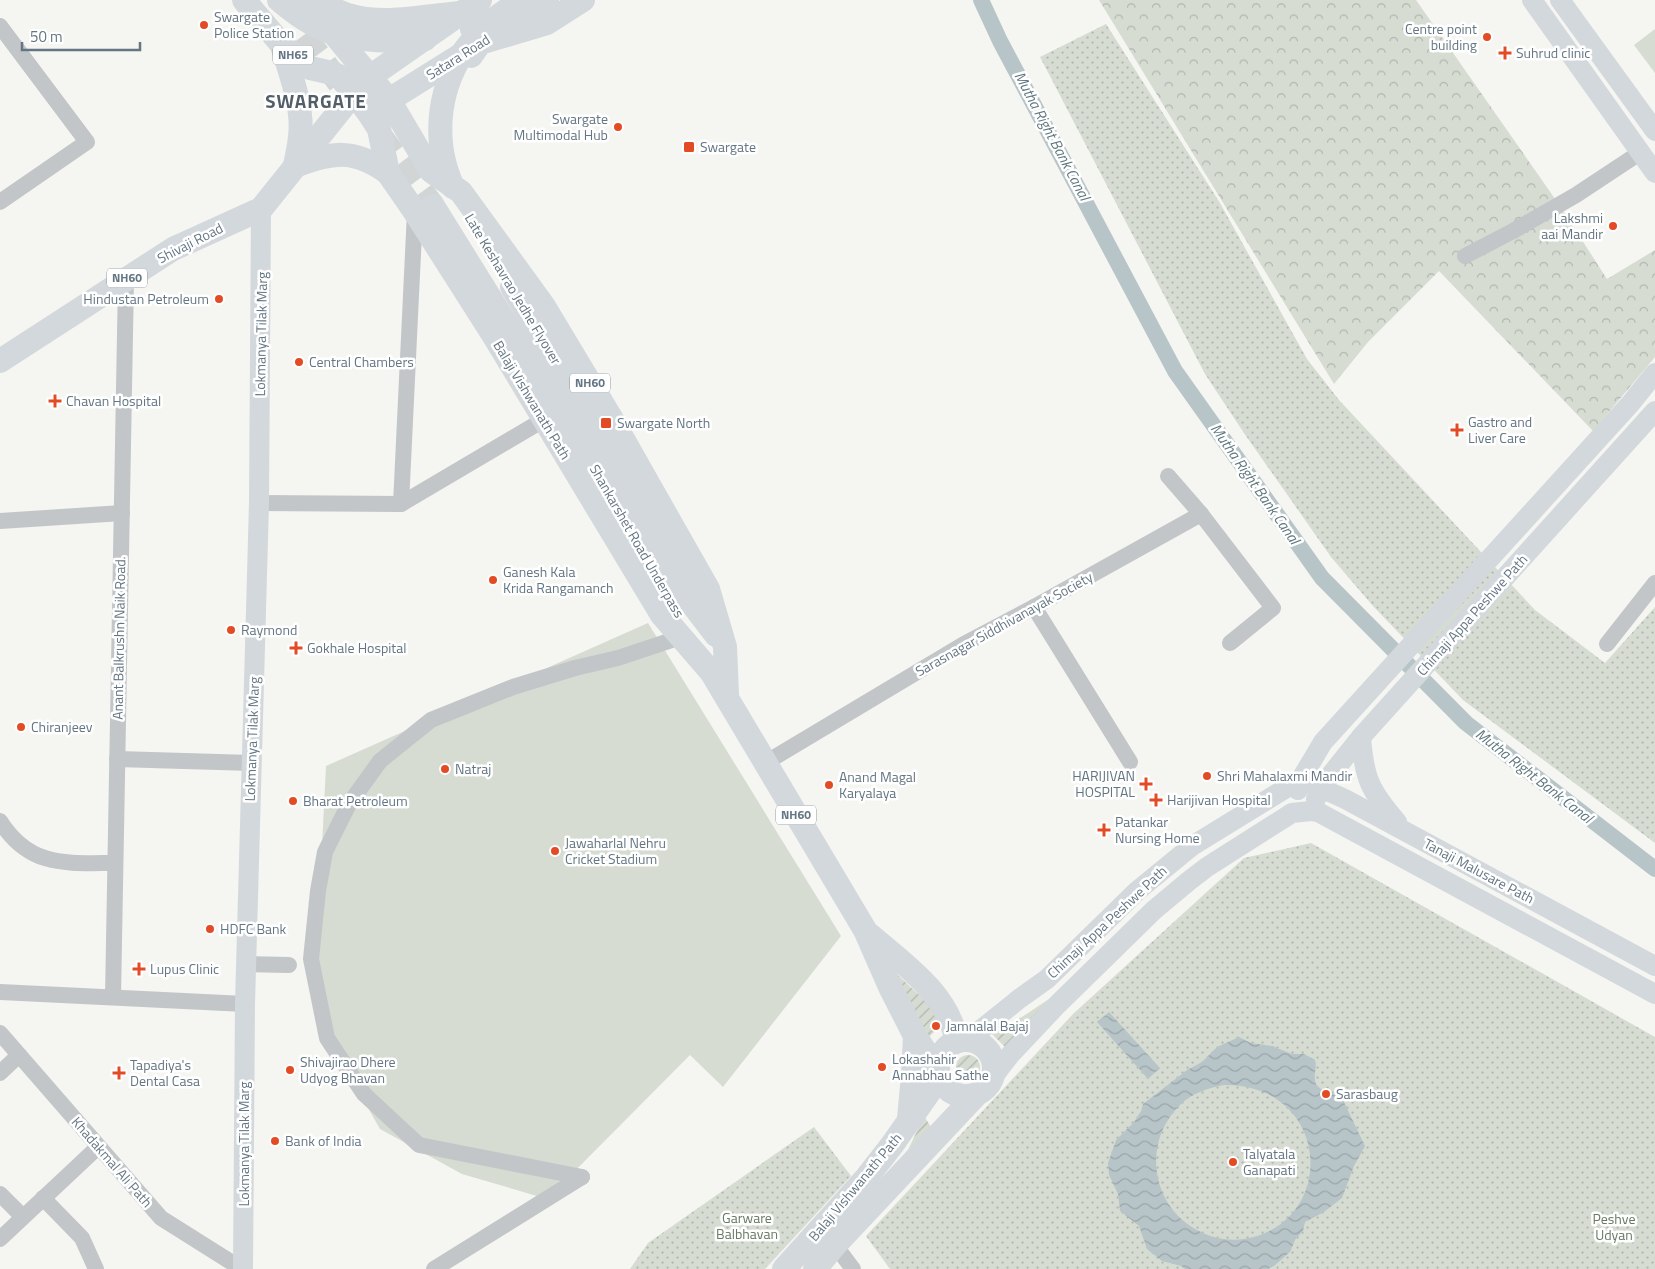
<svg xmlns="http://www.w3.org/2000/svg" width="1655" height="1269" font-family="'Titillium Web',sans-serif">
<style>
.forest{fill:url(#forest-crowns)}
.park{fill:url(#park-dots)}
.garden{fill:url(#garden-furrows)}
.pitch{fill:#d6dcd2}
.water{fill:url(#water-waves);fill-rule:evenodd}
.lines{fill:none;stroke-linecap:round;stroke-linejoin:round}
.canal{stroke:#b8c5c8;stroke-width:16}
.highway-tunnel{stroke:#d1d5d6;stroke-width:24;stroke-dasharray:24 12;stroke-linecap:butt}
.minor{stroke:#c2c6c9;stroke-width:16}
.major{stroke:#d3d8dc;stroke-width:20}
.highway{stroke:#d3d8dc;stroke-width:24}
.poi-dot{fill:#e34b24;stroke:#fff;stroke-width:2}
.labels{text-anchor:middle;stroke-width:5;stroke-linejoin:round;paint-order:stroke}
.shield{fill:#fff;stroke:#929fa8;stroke-width:1}
.shield-label{font-size:12px;font-weight:bold;fill:#647683}
.poi-label{font-size:14px;fill:#647683;stroke:#fff;text-anchor:start}
.street-label{font-size:14px;fill:#647683;stroke:#fff}
.park-label{font-size:14px;fill:#687a63;stroke:#fff}
.water-label{font-size:15px;font-style:italic;fill:#5f777f;stroke:#fff}
.district-label{font-size:19px;font-weight:bold;letter-spacing:1px;fill:#525f68;stroke:#fff}
</style>
<defs>
<pattern id="forest-crowns" width="20" height="18" patternUnits="userSpaceOnUse" patternTransform="scale(1.25)"><rect width="20" height="18" fill="#d6dcd2"/><path d="M2 6a3 3 0 1 1 6 0M12 15a3 3 0 1 1 6 0" fill="none" stroke="#b1b7b0"/></pattern>
<pattern id="park-dots" width="8" height="8" patternUnits="userSpaceOnUse" patternTransform="scale(1.25)"><rect width="8" height="8" fill="#d6dcd2"/><path d="M2 2h.1M6 6h.1" fill="none" stroke="#b1b7b0" stroke-width="1.8" stroke-linecap="round"/></pattern>
<pattern id="garden-furrows" width="10" height="10" patternUnits="userSpaceOnUse" patternTransform="scale(1.25)"><rect width="10" height="10" fill="#d6dcd2"/><path d="M-1 1l2-2M0 10L10 0M9 11l2-2" fill="none" stroke="#b1b7b0"/></pattern>
<pattern id="water-waves" width="16" height="10" patternUnits="userSpaceOnUse" patternTransform="scale(1.25)"><rect width="16" height="10" fill="#b8c5c8"/><path d="M0 5q4-4 8 0t8 0" fill="none" stroke="#99a5a8"/></pattern>
</defs>
<rect width="100%" height="100%" fill="#f5f5f1"/>
<path class="forest" d="M 1099,0 L 1416,0 L 1560,206 L 1607,279 L 1655,250 L 1655,357 L 1593,431 L 1439,271 L 1368,342 L 1334,384 Z"/>
<g class="park">
<path d="M 1106,24 L 1220,203 L 1307,359 L 1339,400 L 1535,610 L 1605,663 L 1655,607 L 1655,843 L 1463,700 L 1373,606 L 1331,557 L 1244,433 L 1205,374 L 1040,57 Z"/>
<path d="M 1311,843 L 1655,1037 L 1655,1269 L 890,1269 L 866,1236 L 1073,1014 L 1244,858 Z"/>
<path d="M 814,1127 L 851,1176 L 765,1269 L 630,1269 L 648,1243 Z"/>
</g>
<g class="garden">
<path d="M 885,963 L 946,1020 L 923,1043 Z"/>
<path d="M 1052,997 L 1006,1048 L 992,1034 L 1022,1017 Z"/>
<circle cx="968" cy="1067" r="12"/>
<path d="M 924,1116 L 931,1127 L 908,1150 Z"/>
</g>
<g class="pitch">
<path d="M 1655,29 L 1655,73 L 1634,45 Z"/>
<path d="M 648,623 L 841,936 L 723,1087 L 690,1055 L 547,1199 L 462,1174 L 380,1129 L 319,1021 L 316,967 L 326,766 Z"/>
</g>
<g class="water">
<path d="M 1109,1012 L 1160,1068 L 1148,1079 L 1097,1022 Z"/>
<path d="M 1239,1037 L 1251,1043 L 1272,1046 L 1292,1054 L 1304,1054 L 1315,1060 C 1317,1067 1314,1073 1315,1080 C 1316,1093 1336,1091 1343,1100 L 1365,1146 L 1354,1166 L 1342,1198 L 1324,1212 L 1305,1222 L 1303,1231 L 1295,1240 L 1290,1252 L 1274,1266 L 1268,1269 L 1185,1269 L 1181,1266 L 1162,1261 L 1147,1249 L 1139,1226 L 1120,1211 L 1118,1194 L 1109,1175 L 1108,1163 L 1116,1140 L 1134,1122 L 1141,1111 L 1143,1104 L 1187,1070 L 1202,1062 L 1217,1047 ZM 1224,1085 C 1332,1084 1339,1224 1244,1239 C 1230,1241 1216,1239 1203,1233 C 1152,1211 1140,1144 1180,1105 C 1192,1093 1208,1088 1224,1085 Z"/>
</g>
<g class="lines">
<path class="canal" d="M 981,0 L 1000,41 L 1175,371 L 1322,578 L 1466,723 L 1655,869"/>
<g class="highway-tunnel">
<path d="M 304,35 L 340,84"/>
<path d="M 379,134 L 433,206"/>
</g>
<g class="minor">
<path d="M 0,26 L 87,142 L 0,202"/>
<path d="M 1465,256 L 1513,231 L 1576,195 L 1641,152"/>
<path d="M 259,503 L 401,504 L 545,419"/>
<path d="M 401,504 L 415,212"/>
<path d="M 1201,514 L 1273,608 L 1230,643"/>
<path d="M 0,521 L 122,513"/>
<path d="M 1034,607 L 1130,762"/>
<path d="M 1607,644 L 1655,583"/>
<path d="M 117,759 L 252,763"/>
<path d="M 765,763 L 964,644 L 1034,607 L 1201,514 L 1168,476"/>
<path d="M 0,821 C 30,868 66,863 115,863"/>
<path d="M 246,964 L 289,965"/>
<path d="M 0,992 L 245,1004"/>
<path d="M 113,997 L 126,279"/>
<path d="M 0,1033 L 161,1218 L 242,1269"/>
<path d="M 0,1073 L 19,1055"/>
<path d="M 582,1177 L 419,1145 L 364,1094 L 327,1038 L 311,959 L 318,891 L 325,852 L 349,804 L 380,761 L 431,720 L 513,687 L 575,668 L 618,658 L 681,637"/>
<path d="M 0,1194 L 23,1217"/>
<path d="M 43,1198 L 82,1238 L 96,1269"/>
<path d="M 0,1239 L 98,1147"/>
<path d="M 835,1245 L 853,1269"/>
<path d="M 434,1269 L 582,1177"/>
</g>
<g class="major">
<path d="M 1532,0 L 1655,173"/>
<path d="M 1560,0 L 1655,131"/>
<path d="M 1361,737 C 1364,778 1370,791 1397,822"/>
<path d="M 1298,790 L 1301,779 L 1323,742 L 1631,403 L 1655,373"/>
<path d="M 1316,799 L 1321,787 L 1361,737 L 1655,411"/>
<path d="M 968,1040 L 1019,999 L 1047,979 L 1137,891 L 1192,846 L 1301,779 L 1345,799 L 1655,966"/>
<path d="M 993,1077 L 1010,1055 L 1057,1005 L 1154,910 L 1190,880 L 1207,867 L 1292,813 L 1311,811 L 1318,812 L 1655,994"/>
<path d="M 243,1269 L 245,1004 L 259,503 L 261,209"/>
</g>
<g class="highway">
<path d="M 244,0 L 282,45 L 310,68 L 332,73 L 339,76 L 354,93 L 370,115 L 379,129 L 388,173 L 415,212 L 494,336 L 662,615 L 712,673 L 865,930 L 890,987 L 915,1036 L 925,1051 L 938,1062"/>
<path d="M 279,0 C 293,12 311,25 328,31 C 358,42 393,42 425,39"/>
<path d="M 306,0 L 389,100 L 431,171 L 461,192 L 543,305 L 611,418 L 708,589 L 725,647 L 727,694"/>
<path d="M 316,0 C 327,5 337,12 348,15 C 384,26 424,16 460,13"/>
<path d="M 509,25 L 547,0"/>
<path d="M 472,29 L 487,24 L 521,0"/>
<path d="M 282,45 C 290,74 304,107 300,137 C 299,147 297,156 295,165"/>
<path d="M 471,56 L 480,43 L 547,23 L 583,0"/>
<path d="M 378,109 L 389,100 L 461,55"/>
<path d="M 295,166 C 332,152 354,148 388,173"/>
<path d="M 453,187 C 433,144 437,94 462,54 C 469,43 479,34 487,24"/>
<path d="M 433,206 L 577,438 L 639,545"/>
<path d="M 512,287 L 592,421 L 690,601 L 716,635"/>
<path d="M 0,361 L 173,249 L 261,209 L 354,93 L 371,76 L 480,0"/>
<path d="M 870,935 C 906,966 947,993 957,1041"/>
<circle cx="966" cy="1068" r="28"/>
<path d="M 909,1119 L 913,1075 L 915,1036"/>
<path d="M 784,1269 L 867,1177 L 892,1145 L 939,1078"/>
<path d="M 815,1269 L 835,1245 L 976,1095"/>
</g>
</g>
<g class="poi-dot">
<circle cx="204" cy="25" r="5"/>
<circle cx="1487" cy="37" r="5"/>
<path d="M1502.5 45.5h5v5h5v5h-5v5h-5v-5h-5v-5h5z"/>
<circle cx="618" cy="127" r="5"/>
<rect x="683" y="141" width="12" height="12" rx="2.5"/>
<circle cx="1613" cy="226" r="5"/>
<circle cx="219" cy="299" r="5"/>
<circle cx="299" cy="362" r="5"/>
<path d="M52.5 393.5h5v5h5v5h-5v5h-5v-5h-5v-5h5z"/>
<rect x="600" y="417" width="12" height="12" rx="2.5"/>
<path d="M1454.5 422.5h5v5h5v5h-5v5h-5v-5h-5v-5h5z"/>
<circle cx="493" cy="580" r="5"/>
<circle cx="231" cy="630" r="5"/>
<path d="M293.5 640.5h5v5h5v5h-5v5h-5v-5h-5v-5h5z"/>
<circle cx="21" cy="727" r="5"/>
<circle cx="445" cy="769" r="5"/>
<circle cx="1207" cy="776" r="5"/>
<path d="M1143.5 776.5h5v5h5v5h-5v5h-5v-5h-5v-5h5z"/>
<circle cx="829" cy="785" r="5"/>
<path d="M1153.5 792.5h5v5h5v5h-5v5h-5v-5h-5v-5h5z"/>
<circle cx="293" cy="801" r="5"/>
<path d="M1101.5 822.5h5v5h5v5h-5v5h-5v-5h-5v-5h5z"/>
<circle cx="555" cy="851" r="5"/>
<circle cx="210" cy="929" r="5"/>
<path d="M136.5 961.5h5v5h5v5h-5v5h-5v-5h-5v-5h5z"/>
<circle cx="936" cy="1026" r="5"/>
<circle cx="882" cy="1067" r="5"/>
<circle cx="290" cy="1070" r="5"/>
<path d="M116.5 1065.5h5v5h5v5h-5v5h-5v-5h-5v-5h5z"/>
<circle cx="1326" cy="1094" r="5"/>
<circle cx="275" cy="1141" r="5"/>
<circle cx="1233" cy="1162" r="5"/>
</g>
<g class="labels">
<g class="shield">
<rect x="273" y="45.5" width="40" height="19" rx="4"/>
<rect x="107" y="268.5" width="40" height="19" rx="4"/>
<rect x="570" y="373.5" width="40" height="19" rx="4"/>
<rect x="776" y="805.5" width="40" height="19" rx="4"/>
</g>
<g class="shield-label">
<text x="293" y="59">NH65</text>
<text x="127" y="282">NH60</text>
<text x="590" y="387">NH60</text>
<text x="796" y="819">NH60</text>
</g>
<g class="poi-label">
<text x="214" y="22">Swargate<tspan x="214" dy="16">Police Station</tspan></text>
<text x="1477" y="34" text-anchor="end">Centre point<tspan x="1477" dy="16">building</tspan></text>
<text x="1516" y="58">Suhrud clinic</text>
<text x="608" y="124" text-anchor="end">Swargate<tspan x="608" dy="16">Multimodal Hub</tspan></text>
<text x="700" y="152">Swargate</text>
<text x="1603" y="223" text-anchor="end">Lakshmi<tspan x="1603" dy="16">aai Mandir</tspan></text>
<text x="209" y="304" text-anchor="end">Hindustan Petroleum</text>
<text x="309" y="367">Central Chambers</text>
<text x="66" y="406">Chavan Hospital</text>
<text x="1468" y="427">Gastro and<tspan x="1468" dy="16">Liver Care</tspan></text>
<text x="617" y="428">Swargate North</text>
<text x="503" y="577">Ganesh Kala<tspan x="503" dy="16">Krida Rangamanch</tspan></text>
<text x="241" y="635">Raymond</text>
<text x="307" y="653">Gokhale Hospital</text>
<text x="31" y="732">Chiranjeev</text>
<text x="455" y="774">Natraj</text>
<text x="1135" y="781" text-anchor="end">HARIJIVAN<tspan x="1135" dy="16">HOSPITAL</tspan></text>
<text x="1217" y="781">Shri Mahalaxmi Mandir</text>
<text x="839" y="782">Anand Magal<tspan x="839" dy="16">Karyalaya</tspan></text>
<text x="1167" y="805">Harijivan Hospital</text>
<text x="303" y="806">Bharat Petroleum</text>
<text x="1115" y="827">Patankar<tspan x="1115" dy="16">Nursing Home</tspan></text>
<text x="565" y="848">Jawaharlal Nehru<tspan x="565" dy="16">Cricket Stadium</tspan></text>
<text x="220" y="934">HDFC Bank</text>
<text x="150" y="974">Lupus Clinic</text>
<text x="946" y="1031">Jamnalal Bajaj</text>
<text x="892" y="1064">Lokashahir<tspan x="892" dy="16">Annabhau Sathe</tspan></text>
<text x="300" y="1067">Shivajirao Dhere<tspan x="300" dy="16">Udyog Bhavan</tspan></text>
<text x="130" y="1070">Tapadiya's<tspan x="130" dy="16">Dental Casa</tspan></text>
<text x="1336" y="1099">Sarasbaug</text>
<text x="285" y="1146">Bank of India</text>
<text x="1243" y="1159">Talyatala<tspan x="1243" dy="16">Ganapati</tspan></text>
</g>
<g class="street-label">
<text transform="translate(458 57) rotate(-32)" y="5">Satara Road</text>
<text transform="translate(190 243) rotate(-27)" y="5">Shivaji Road</text>
<text transform="translate(513 289) rotate(59)" y="5">Late Keshavrao Jedhe Flyover</text>
<text transform="translate(261 334) rotate(-89)" y="5">Lokmanya Tilak Marg</text>
<text transform="translate(532 400) rotate(59)" y="5">Balaji Vishwanath Path</text>
<text transform="translate(637 541) rotate(60)" y="5">Shankarshet Road Underpass</text>
<text transform="translate(1472 615) rotate(-48)" y="5">Chimaji Appa Peshwe Path</text>
<text transform="translate(1004 624) rotate(-29)" y="5">Sarasnagar Siddhivanayak Society</text>
<text transform="translate(119 638) rotate(-89)" y="5">Anant Balkrushn Naik Road.</text>
<text transform="translate(252 739) rotate(-88)" y="5">Lokmanya Tilak Marg</text>
<text transform="translate(1479 871) rotate(28)" y="5">Tanaji Malusare Path</text>
<text transform="translate(1107 922) rotate(-43)" y="5">Chimaji Appa Peshwe Path</text>
<text transform="translate(244 1144) rotate(-90)" y="5">Lokmanya Tilak Marg</text>
<text transform="translate(112 1162) rotate(49)" y="5">Khadakmal Ali Path</text>
<text transform="translate(855 1187) rotate(-50)" y="5">Balaji Vishwanath Path</text>
</g>
<g class="park-label">
<text x="747" y="1223">Garware<tspan x="747" dy="16">Balbhavan</tspan></text>
<text x="1614" y="1224">Peshve<tspan x="1614" dy="16">Udyan</tspan></text>
</g>
<g class="water-label">
<text transform="translate(1052 136) rotate(62)" y="5">Mutha Right Bank Canal</text>
<text transform="translate(1255 484) rotate(55)" y="5">Mutha Right Bank Canal</text>
<text transform="translate(1534 776) rotate(38)" y="5">Mutha Right Bank Canal</text>
</g>
<g class="district-label">
<text x="316" y="108">SWARGATE</text>
</g>
</g>
<path d="M22 42v8h118v-8" fill="none" stroke="#647683" stroke-width="2.5"/>
<text x="30" y="42" font-size="15" fill="#647683" stroke="#ffffff" stroke-width="4" paint-order="stroke">50 m</text>
</svg>
